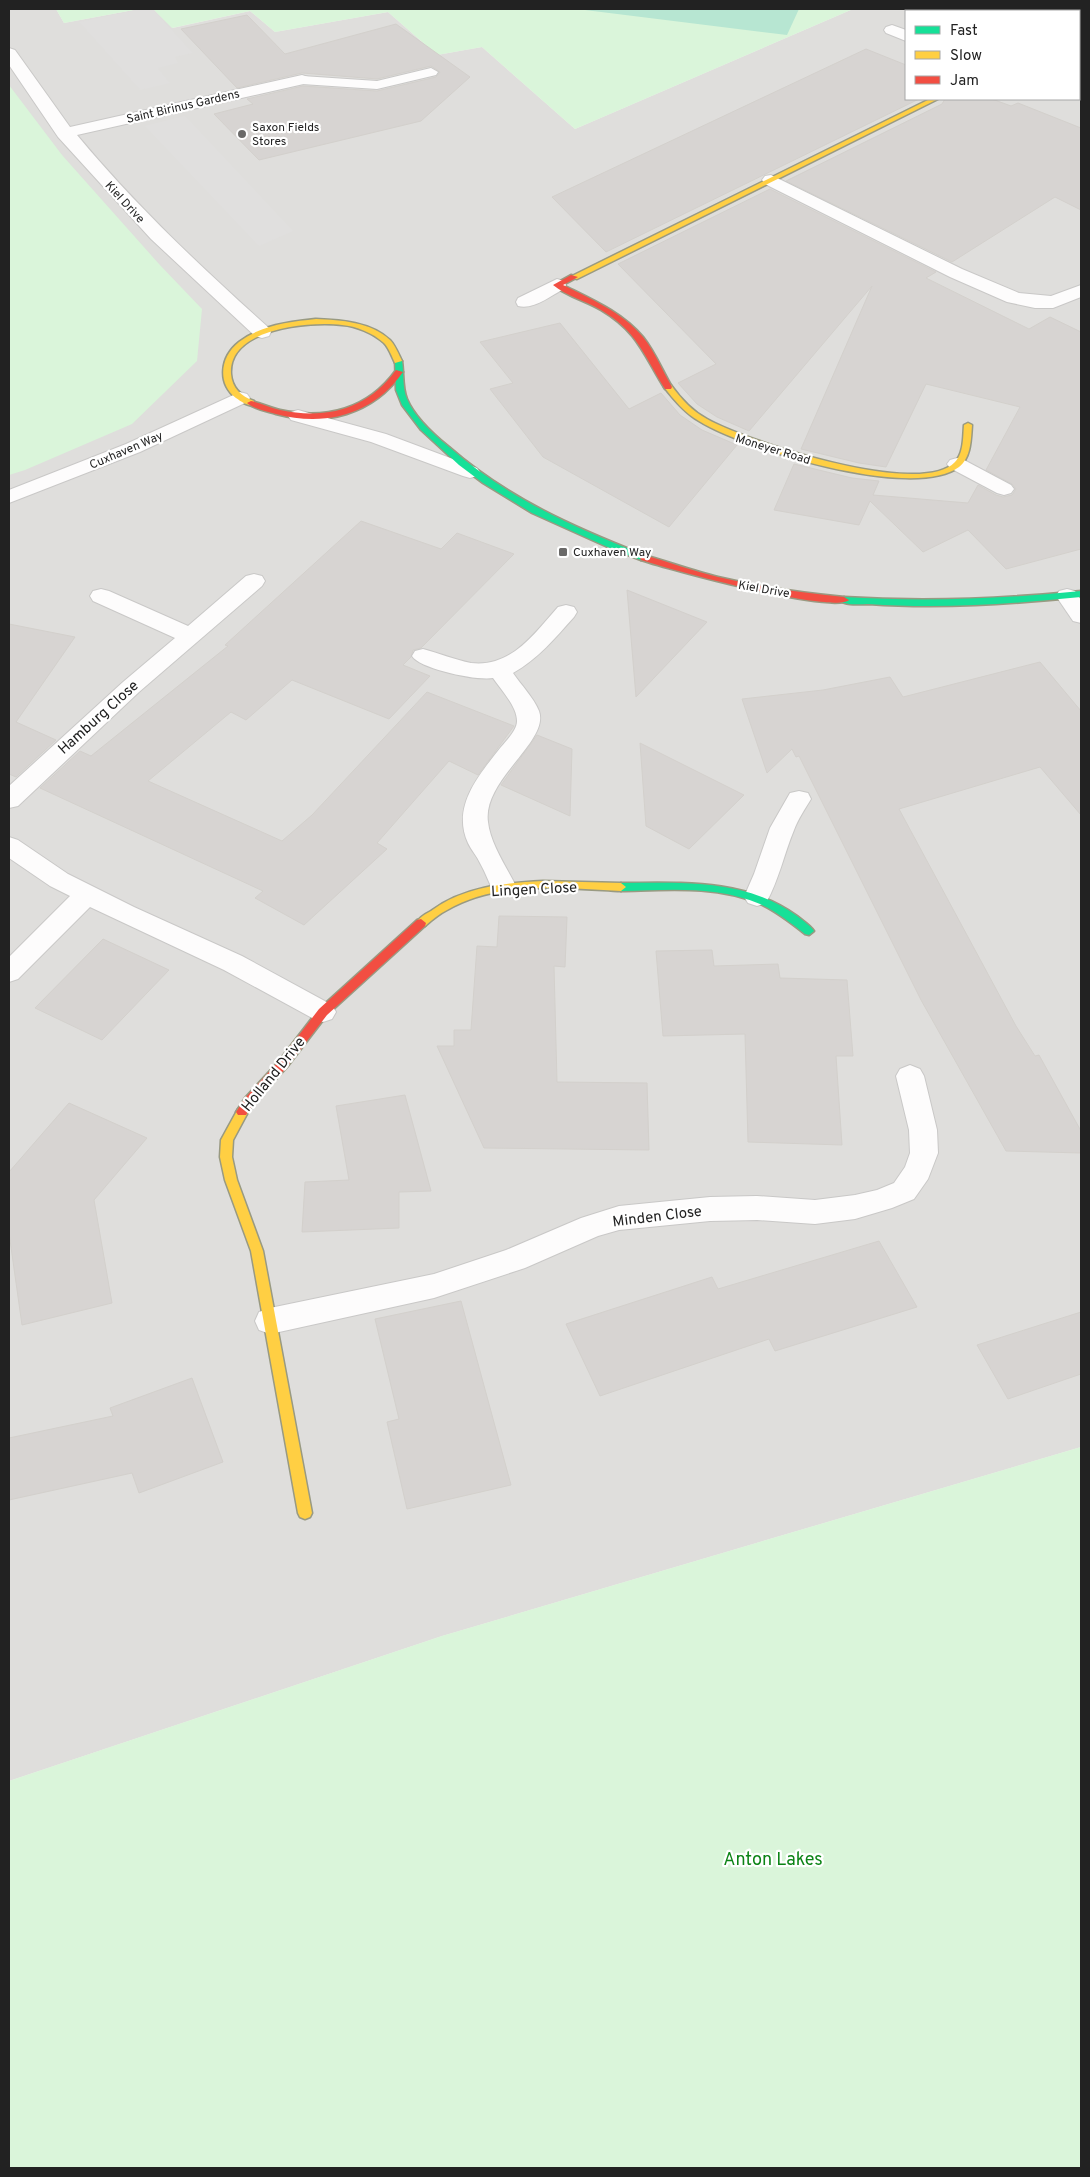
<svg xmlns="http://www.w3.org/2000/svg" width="1090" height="2177" font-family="Overpass,sans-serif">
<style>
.residential{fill:#dfdedc;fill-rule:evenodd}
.park{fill:#daf5da}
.pitch{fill:#b7e6d2}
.parking{fill:#e0dfde}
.building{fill:#d7d4d2;stroke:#d3d0cc}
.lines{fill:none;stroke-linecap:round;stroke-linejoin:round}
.lane-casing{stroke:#c9c8c7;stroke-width:2}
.street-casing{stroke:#c9c8c7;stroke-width:2}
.fast-casing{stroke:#999a82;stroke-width:3}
.slow-casing{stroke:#999a82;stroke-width:3}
.jam-casing{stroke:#999a82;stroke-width:3}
.lane{fill:#fdfcfc;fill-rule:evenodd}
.street{fill:#fdfcfc;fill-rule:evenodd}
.fast{fill:#16e098;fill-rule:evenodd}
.slow{fill:#ffcf43;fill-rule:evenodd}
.jam{fill:#f24e42;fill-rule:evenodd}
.poi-dot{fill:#6a6968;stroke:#fff;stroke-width:2}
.labels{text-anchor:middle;stroke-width:4.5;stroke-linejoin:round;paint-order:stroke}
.far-street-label{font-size:12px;fill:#222;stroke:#fff}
.far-poi-label{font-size:12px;fill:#222;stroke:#fff;text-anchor:start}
.street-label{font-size:15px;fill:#222;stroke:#fff}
.near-park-label{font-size:18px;fill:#0c8416;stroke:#fff}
</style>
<rect width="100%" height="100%" fill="#f0eeeb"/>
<path class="residential" d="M 9,9 L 56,9 L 64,23 L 139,9 L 153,9 L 173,28 L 250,11 L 275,32 L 388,12 L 437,55 L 482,47 L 575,129 L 853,9 L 1081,9 L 1081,1447 L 442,1636 L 9,1781 ZM 906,11 L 1079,11 L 1079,99 L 906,99 Z"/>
<g class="park">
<path d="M 56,9 L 139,9 L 64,23 Z"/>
<path d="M 153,9 L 853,9 L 575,129 L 482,47 L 437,55 L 388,12 L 275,32 L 250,11 L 172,28 Z"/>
<path d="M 9,85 L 62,155 L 159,264 L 202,309 L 197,361 L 132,424 L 25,470 L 9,475 Z"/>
<path d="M 1081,1447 L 1081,2168 L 9,2168 L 9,1781 L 442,1636 Z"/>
</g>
<path class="pitch" d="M 577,9 L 799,9 L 787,35 Z"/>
<g class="parking">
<path d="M 141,9 L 153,9 L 193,53 L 175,57 L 178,63 L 158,68 L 170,83 L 140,90 L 79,22 Z"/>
<path d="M 185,116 L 293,231 L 259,246 L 145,126 Z"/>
</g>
<g class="building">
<path d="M 247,15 L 285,54 L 396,24 L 470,77 L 421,121 L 259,160 L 214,114 L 253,104 L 247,99 L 303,86 L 377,91 L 436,77 L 440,72 L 431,66 L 377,79 L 302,73 L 237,88 L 181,29 Z"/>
<path d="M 866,49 L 906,65 L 906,99 L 919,99 L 606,252 L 552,197 Z"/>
<path d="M 945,99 L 992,99 L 1011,106 L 1018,103 L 1081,128 L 1081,210 L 1055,197 L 952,262 L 786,181 L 942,104 Z"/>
<path d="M 770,189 L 936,272 L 926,278 L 1029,329 L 1050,317 L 1081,332 L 1081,549 L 1006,569 L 968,530 L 923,552 L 870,501 L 859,525 L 774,510 L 794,464 L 852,478 L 879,481 L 873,495 L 968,503 L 978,485 L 996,495 L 1003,497 L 1012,495 L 1016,489 L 1012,484 L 986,470 L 1020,407 L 926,384 L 886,467 L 859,463 L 801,449 L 872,286 L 749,431 L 717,417 L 697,404 L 678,383 L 716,364 L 618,264 Z"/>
<path d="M 560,323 L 629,409 L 661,393 L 680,415 L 702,430 L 737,445 L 669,527 L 543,457 L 490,389 L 513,383 L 480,342 Z"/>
<path d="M 361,521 L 441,549 L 457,533 L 514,554 L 421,648 L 413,650 L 411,657 L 403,665 L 430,676 L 389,719 L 292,680 L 246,720 L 231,712 L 148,781 L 282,841 L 312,815 L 427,692 L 514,726 L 478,775 L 449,761 L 377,843 L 387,849 L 304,925 L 255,898 L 263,891 L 40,788 L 80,751 L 91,756 L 228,646 L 225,645 Z"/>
<path d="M 627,590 L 707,622 L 636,697 Z"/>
<path d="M 9,624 L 75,637 L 16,722 L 56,740 L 16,777 L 9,774 Z"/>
<path d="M 1040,662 L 1081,711 L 1081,815 L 1040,767 L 899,809 L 1016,1026 L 1035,1056 L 1039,1055 L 1081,1131 L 1081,1153 L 1006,1151 L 921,1000 L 799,756 L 796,757 L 792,749 L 767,773 L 742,699 L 823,690 L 890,677 L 903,697 Z"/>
<path d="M 537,735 L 572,749 L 570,816 L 501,785 Z"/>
<path d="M 640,743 L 744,795 L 689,849 L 646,826 Z"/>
<path d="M 499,916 L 567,917 L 565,967 L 554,966 L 557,1082 L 647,1083 L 649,1150 L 484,1148 L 437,1046 L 454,1046 L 454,1030 L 471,1030 L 477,946 L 497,947 Z"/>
<path d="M 103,939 L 169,970 L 102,1040 L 35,1008 Z"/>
<path d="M 712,950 L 714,966 L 778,964 L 780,978 L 847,980 L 853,1056 L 836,1056 L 842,1145 L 748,1142 L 745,1034 L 663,1036 L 656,951 Z"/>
<path d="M 405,1095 L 431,1191 L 399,1192 L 399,1228 L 302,1232 L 305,1182 L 349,1180 L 336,1106 Z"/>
<path d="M 69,1103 L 147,1138 L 94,1200 L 112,1303 L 22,1325 L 9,1233 L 9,1172 Z"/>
<path d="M 879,1241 L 917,1307 L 775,1351 L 769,1339 L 600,1396 L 566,1324 L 712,1277 L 718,1289 Z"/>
<path d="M 461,1301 L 511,1485 L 407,1509 L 387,1422 L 399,1419 L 375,1319 Z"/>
<path d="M 1081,1312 L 1081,1374 L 1008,1399 L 977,1345 Z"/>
<path d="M 192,1378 L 223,1462 L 139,1493 L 132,1473 L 9,1500 L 9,1438 L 113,1416 L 110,1408 Z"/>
</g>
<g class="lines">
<g class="lane-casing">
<path id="lane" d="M 431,68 L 438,72 L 436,75 L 377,89 L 302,84 L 295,80 L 302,76 L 377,81 Z"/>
</g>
<g class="street-casing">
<g id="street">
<path d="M 892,25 L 906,30 L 906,41 L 886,33 L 884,30 L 886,27 Z"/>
<path d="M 9,48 L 15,50 L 70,127 L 302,75 L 308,77 L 310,80 L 308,83 L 77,135 C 135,205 201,267 269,328 L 271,332 L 269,336 L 262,338 L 255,336 L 151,239 L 58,137 L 9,65 Z"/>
<path d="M 771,175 L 962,269 L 1019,293 L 1051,296 L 1081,285 L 1081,297 L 1053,308 L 1035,308 L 1007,302 L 950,277 L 765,184 L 762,180 L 765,176 Z"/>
<path d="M 557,279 L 564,281 L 566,285 L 564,289 C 550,296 534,310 518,306 L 516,302 L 518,298 Z"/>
<path d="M 240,392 L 247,394 L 250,398 L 247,402 L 140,452 L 9,503 L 9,490 L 126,444 Z"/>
<path d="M 298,410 L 386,434 L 477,468 L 480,472 L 477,476 L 470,478 L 463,476 L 371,442 L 291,420 L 288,416 L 291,412 Z"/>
<path d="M 957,458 L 964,460 L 1011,485 L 1014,489 L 1011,493 L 1004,495 L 997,493 L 950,468 L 947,464 L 950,460 Z"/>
<path d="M 254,574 L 262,576 L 265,581 L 262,586 L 139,692 L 18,806 L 9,808 L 9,786 L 123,682 L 175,638 L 93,601 L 90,596 L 93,591 L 101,589 L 109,591 L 188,626 L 246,576 Z"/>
<path d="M 1067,589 L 1075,591 L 1081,600 L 1081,623 L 1073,621 L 1056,596 L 1059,591 Z"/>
<path d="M 566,605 L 574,607 L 577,612 L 574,617 C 555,638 538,659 513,673 C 521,685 534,698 539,711 C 550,741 482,780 488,822 C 490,843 507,868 517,888 L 513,894 L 504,897 L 495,894 C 489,884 486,873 480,863 C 477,856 471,850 468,843 C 451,806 480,774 501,747 C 507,740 517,730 517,721 C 517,706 501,690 493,678 C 477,681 420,669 412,656 L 415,651 L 423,649 C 439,653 455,660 471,663 C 511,668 535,633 558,607 Z"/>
<path d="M 799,791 L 808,793 L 811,799 C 805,809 798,819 794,830 C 784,854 779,880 766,903 L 757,906 L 748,903 L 744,897 L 754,874 L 770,828 L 790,793 Z"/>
<path d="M 9,837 L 18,840 L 68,874 L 134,907 L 242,956 L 332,1005 L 336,1012 L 332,1019 L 323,1022 L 314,1019 L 224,970 L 90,907 L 18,979 L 9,982 L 9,957 L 70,896 L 50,886 L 9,858 Z"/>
<path d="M 910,1065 L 920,1069 L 924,1076 L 937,1130 L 938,1153 L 928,1179 L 914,1199 L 892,1208 L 855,1219 L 815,1224 L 757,1220 L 710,1221 L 619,1230 L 598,1236 L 525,1268 L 434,1298 L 270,1334 L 259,1330 L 255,1321 L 259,1312 L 270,1308 L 434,1274 L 506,1250 L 581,1218 L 619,1206 L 710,1197 L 757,1196 L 815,1200 L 855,1195 L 877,1190 L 894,1183 L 905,1167 L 910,1153 L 909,1130 L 896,1076 L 900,1069 Z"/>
</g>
</g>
<g class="fast-casing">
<g id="fast">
<path d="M 395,359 L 402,361 C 404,373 402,387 407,399 C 415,418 433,434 449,447 C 507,498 575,528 647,556 L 647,560 L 641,560 L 612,549 L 532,513 L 483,483 L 459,465 L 421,430 L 402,405 L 396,390 Z"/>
<path d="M 1081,591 L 1081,597 C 1011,604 940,609 869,604 C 860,604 846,606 839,600 L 844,597 C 923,602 1002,599 1081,591 Z"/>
<path d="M 621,883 C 681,883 745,878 797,916 C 803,921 810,925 814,931 L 809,935 L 805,934 C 791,923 776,911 760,904 C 716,885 667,890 621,891 L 616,887 Z"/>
</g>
</g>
<g class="slow-casing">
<g id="slow">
<path d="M 930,99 L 938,99 L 577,279 L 570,277 Z"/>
<path d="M 316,319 C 341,320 371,322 390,340 C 395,345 399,355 402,361 L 395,363 C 392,357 389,348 384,343 C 373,333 356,326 342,325 C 310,321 228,328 231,374 C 232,388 241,396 254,401 L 254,405 C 247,406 242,402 236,398 C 217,383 220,357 239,342 C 261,325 289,322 316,319 Z"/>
<path d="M 665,385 L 671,385 C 681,399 692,411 707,419 C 746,441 921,499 955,462 C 964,453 963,436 964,425 L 968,423 L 972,425 C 971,439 971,458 959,467 C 913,501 744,449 699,421 C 685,413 674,400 664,387 Z"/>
<path d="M 543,881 L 621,883 L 626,887 L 621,891 C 564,888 498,880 447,910 C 439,914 432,920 425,926 L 421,927 L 416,923 C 419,918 425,914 431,911 C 463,887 504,883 543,881 Z"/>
<path d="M 242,1108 L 246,1109 L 248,1112 L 233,1140 L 232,1157 L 237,1180 L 263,1251 L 312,1513 L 310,1517 L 305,1519 L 300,1517 L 298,1513 L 251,1251 L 225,1180 L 220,1157 L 221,1140 L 238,1109 Z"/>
</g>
</g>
<g class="jam-casing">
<g id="jam">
<path d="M 571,275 L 578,277 L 563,285 C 591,299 622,312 643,337 C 655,352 662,370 672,387 L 671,389 L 665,389 C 643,354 638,332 601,310 C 586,301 566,296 553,285 Z"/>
<path d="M 396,370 L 403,372 C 373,415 325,427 276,414 C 266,411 254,409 247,403 L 251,401 C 261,403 270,408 280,410 C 326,420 368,409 396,370 Z"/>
<path d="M 644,555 C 669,562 693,571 718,577 C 760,587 802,593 844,597 L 849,600 C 832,614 668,569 641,560 L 640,558 Z"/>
<path d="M 421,919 L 426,923 L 425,926 L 327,1015 L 287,1067 L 253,1104 L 246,1115 L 238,1115 L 236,1112 L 245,1098 L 279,1061 L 319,1009 L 417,920 Z"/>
</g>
</g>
<use href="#lane" class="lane"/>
<use href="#street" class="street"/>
<use href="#fast" class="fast"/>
<use href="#slow" class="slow"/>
<use href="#jam" class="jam"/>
</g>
<g class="poi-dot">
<circle cx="242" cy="134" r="5"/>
<rect x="558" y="547" width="10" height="10" rx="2.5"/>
</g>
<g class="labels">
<g class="far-street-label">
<text transform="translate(183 106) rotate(-13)" y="4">Saint Birinus Gardens</text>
<text transform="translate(125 202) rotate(47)" y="4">Kiel Drive</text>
<text transform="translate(773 449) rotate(17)" y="4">Moneyer Road</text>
<text transform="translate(126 450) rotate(-23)" y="4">Cuxhaven Way</text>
<text transform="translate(764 589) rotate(10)" y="4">Kiel Drive</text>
</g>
<g class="far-poi-label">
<text x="252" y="131">Saxon Fields<tspan x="252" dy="14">Stores</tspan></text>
<text x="573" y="556">Cuxhaven Way</text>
</g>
<g class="street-label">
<text transform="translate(98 717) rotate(-42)" y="5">Hamburg Close</text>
<text transform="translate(534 889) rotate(-3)" y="5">Lingen Close</text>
<text transform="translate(273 1074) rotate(-51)" y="5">Holland Drive</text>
<text transform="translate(657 1216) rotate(-7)" y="5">Minden Close</text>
</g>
<g class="near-park-label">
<text x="773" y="1865">Anton Lakes</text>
</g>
</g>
<rect width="1090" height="2177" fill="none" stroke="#222222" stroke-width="20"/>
<rect x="905" y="10" width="175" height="90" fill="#ffffff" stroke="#a7a7a7"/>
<rect x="915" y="26" width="25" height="8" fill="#16e098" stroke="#a7a7a7"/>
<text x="950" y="35" font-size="15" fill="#222222">Fast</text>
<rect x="915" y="51" width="25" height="8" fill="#ffcf43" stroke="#a7a7a7"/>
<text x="950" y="60" font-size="15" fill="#222222">Slow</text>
<rect x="915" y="76" width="25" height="8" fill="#f24e42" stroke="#a7a7a7"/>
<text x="950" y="85" font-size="15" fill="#222222">Jam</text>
</svg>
